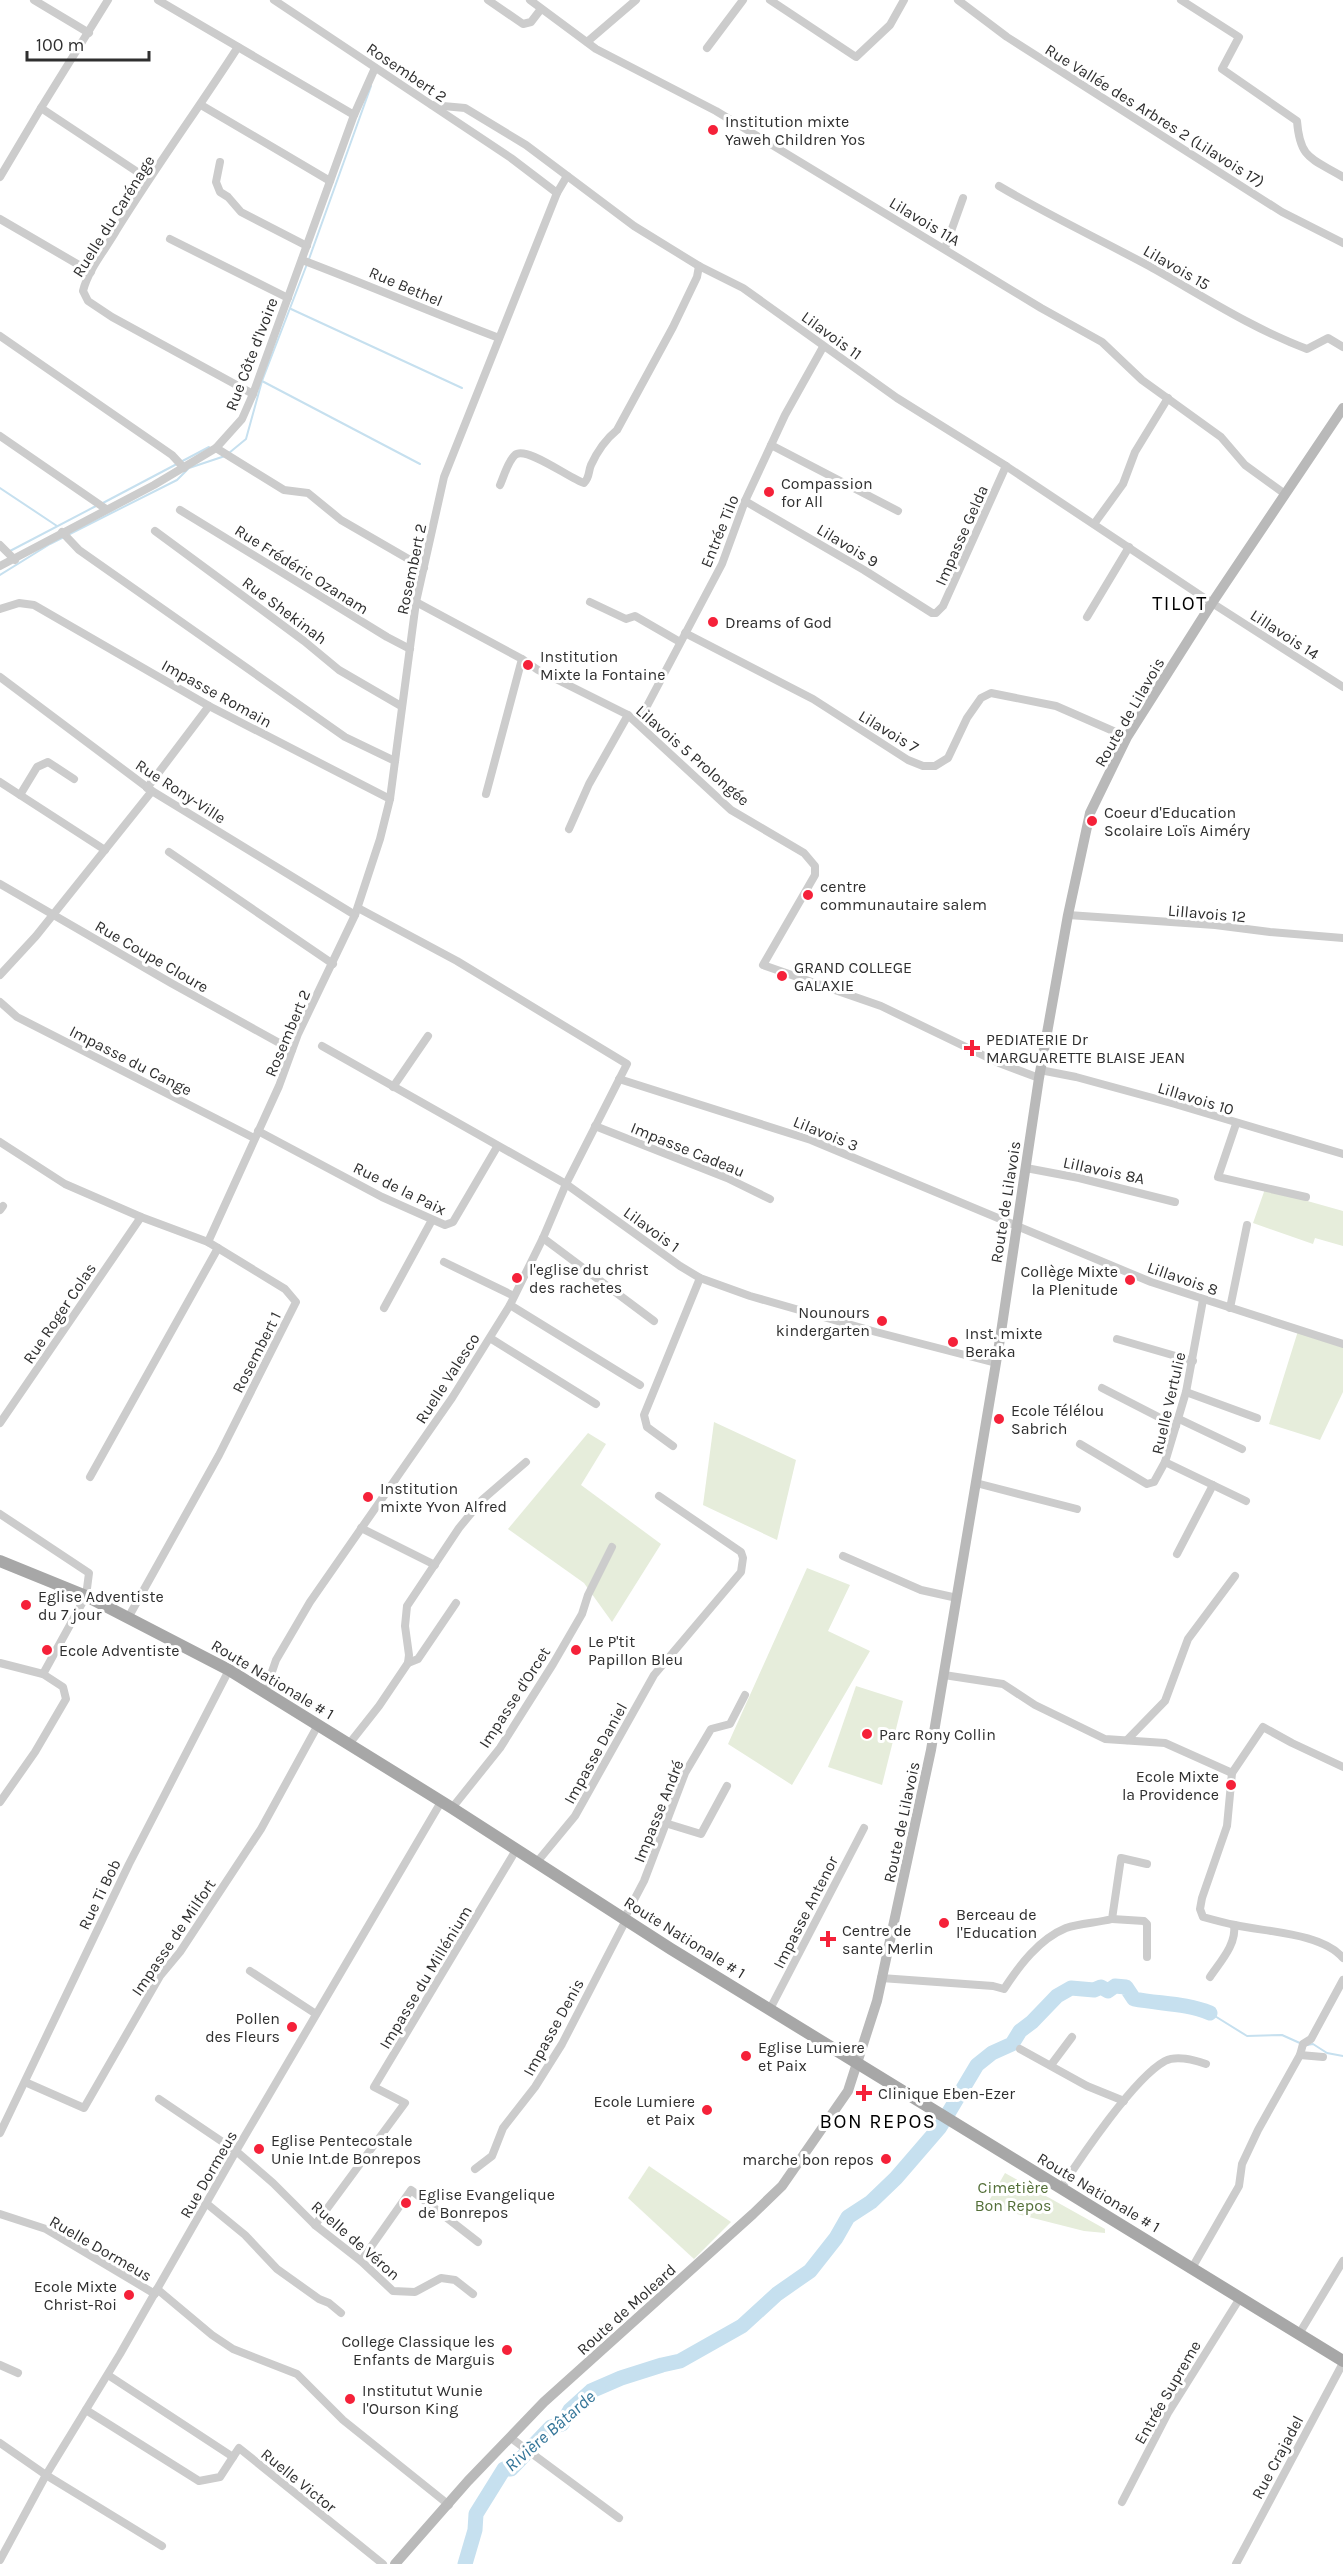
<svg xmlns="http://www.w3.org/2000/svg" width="1343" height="2564" font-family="Karla,sans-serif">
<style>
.green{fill:#e6eddb}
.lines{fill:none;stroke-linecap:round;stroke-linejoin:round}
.stream{stroke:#c6e0ef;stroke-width:2}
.river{stroke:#c6e0ef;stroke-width:15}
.street{stroke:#ccc;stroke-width:8}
.secondary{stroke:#b9b9b9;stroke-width:10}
.primary{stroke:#a7a7a7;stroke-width:12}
.poi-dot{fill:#f52139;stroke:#fff;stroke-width:2}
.labels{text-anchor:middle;stroke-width:6;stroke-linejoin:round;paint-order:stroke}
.street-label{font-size:16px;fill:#2f2f2f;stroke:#fff}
.poi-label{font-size:16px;fill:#2f2f2f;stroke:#fff;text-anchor:start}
.park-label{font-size:16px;fill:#536f38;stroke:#fff}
.water-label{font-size:18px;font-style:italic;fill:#357699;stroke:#fff}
.quarter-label{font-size:20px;letter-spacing:1.5px;fill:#000;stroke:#fff}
</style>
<rect width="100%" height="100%" fill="#fff"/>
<g class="green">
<path d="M 1265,1189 L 1343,1211 L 1343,1246 L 1315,1238 L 1313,1244 L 1253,1223 Z"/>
<path d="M 1298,1331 L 1343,1346 L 1343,1392 L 1320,1440 L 1269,1424 Z"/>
<path d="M 714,1422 L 796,1460 L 777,1540 L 703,1505 Z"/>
<path d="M 588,1433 L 606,1444 L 581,1485 L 661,1544 L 612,1622 L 584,1583 L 508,1529 Z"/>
<path d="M 807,1568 L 850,1585 L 828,1631 L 870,1651 L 792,1785 L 728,1744 Z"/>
<path d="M 856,1686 L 903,1701 L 882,1785 L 828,1767 Z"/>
<path d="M 649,2166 L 731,2222 L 694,2259 L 628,2198 Z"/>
<path d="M 1005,2173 L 1105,2229 L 1105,2233 L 1084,2231 L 986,2206 Z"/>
</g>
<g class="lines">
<g class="stream">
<path d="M 309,259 L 371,86"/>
<path d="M 291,309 L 462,388"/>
<path d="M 262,381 L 420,464"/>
<path d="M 229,453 L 246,439 L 262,381 L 307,264"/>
<path d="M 0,488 L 57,526"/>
<path d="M 101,504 L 209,447"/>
<path d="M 10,551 L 96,506"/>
<path d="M 0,575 L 50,544 L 177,480 L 189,468 L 225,456"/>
<path d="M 1210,2013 L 1247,2036 L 1282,2035 L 1302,2044"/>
<path d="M 1307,2045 L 1313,2044 L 1327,2053 L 1343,2056"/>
</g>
<path class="river" d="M 465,2564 L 475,2530 L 476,2514 L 504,2469 L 511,2469 L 551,2427 L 562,2424 L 570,2410 L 591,2391 L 621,2378 L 662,2365 L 680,2361 L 742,2326 L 777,2294 L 810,2271 L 836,2238 L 848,2217 L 871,2202 L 896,2178 L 940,2127 L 977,2065 L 992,2053 L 1012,2044 L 1020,2031 L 1032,2022 L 1057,1996 L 1071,1988 L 1094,1990 L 1101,1987 L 1108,1991 L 1115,1986 L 1126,1987 L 1134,1999 C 1160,2004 1186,2003 1210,2013"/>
<g class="street">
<path d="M 34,0 L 89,33"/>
<path d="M 108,0 L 41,108 L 148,179"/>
<path d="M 158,0 L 354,115"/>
<path d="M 488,0 L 523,24 L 531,22 L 541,9"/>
<path d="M 530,0 L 596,49 L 716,111 L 1041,308 L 1102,342 L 1142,380 L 1221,437 L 1245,465 L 1285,494"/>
<path d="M 770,0 L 856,57 L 890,25 L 904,0"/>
<path d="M 958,0 L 1007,37 L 1282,212 L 1343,243"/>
<path d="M 1181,0 L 1239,37 L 1222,69 L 1297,121 C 1300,160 1312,158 1343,177"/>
<path d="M 587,42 L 636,0"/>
<path d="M 238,47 C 198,109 155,168 116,231 C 105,250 88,270 83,291 L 88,301 L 112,317 L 253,394"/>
<path d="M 707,48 L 743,0"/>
<path d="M 201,105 L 330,181"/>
<path d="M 432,105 L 465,108 L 526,145 L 634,226 L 699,266 L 743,288 L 897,398 L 1006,466 L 1212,603 L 1343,687"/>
<path d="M 220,162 L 216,182 L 220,192 L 228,197 L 241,212 L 307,246"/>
<path d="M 0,177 L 41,108"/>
<path d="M 999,186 C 1048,215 1099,239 1149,266 C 1201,295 1251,328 1307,349 L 1328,338 L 1343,347"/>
<path d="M 557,193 L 567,176"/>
<path d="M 0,219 L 91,272"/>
<path d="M 170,239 L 288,298"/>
<path d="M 945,248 L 963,198"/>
<path d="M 302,260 C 368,285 433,313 499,338"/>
<path d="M 0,336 L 172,455 L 184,468"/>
<path d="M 0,436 L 106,509"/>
<path d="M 771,445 L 898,511"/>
<path d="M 216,448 L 284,490 L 308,493 L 341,520 L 424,568"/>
<path d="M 500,485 C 504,476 508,461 515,455 C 526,445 570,479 584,483 C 590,477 588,472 591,465 C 597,452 606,439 617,430 L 673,327 L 697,277 L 699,266"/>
<path d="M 745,501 L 864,570 L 932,613 L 936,613 L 943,606 L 1006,466"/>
<path d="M 180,510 L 387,637 L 410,649"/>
<path d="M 1094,524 L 1123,484 L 1135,452 L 1168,398"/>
<path d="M 155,531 L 304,641 L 339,670 L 401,706"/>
<path d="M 62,532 L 79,550 L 345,737 L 395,761"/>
<path d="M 0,545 L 15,560"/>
<path d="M 0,566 L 154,485 L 216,448 L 242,419 L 253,394 L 354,115 L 375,68"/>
<path d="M 416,602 L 522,659 L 538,670 L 628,715 L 731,810 L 804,853 L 815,866 L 815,875 L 763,965 L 881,1006 L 999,1063 L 1039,1078"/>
<path d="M 590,602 L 626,619 L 635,616 L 680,642"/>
<path d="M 0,609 L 19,603 L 34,605 L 209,706 L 390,799"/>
<path d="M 1087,617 L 1129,547"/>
<path d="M 685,633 L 813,699 L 908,760 L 923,766 L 935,766 L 948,758 L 967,718 L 981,698 L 991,693 L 1056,706 L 1127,737"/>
<path d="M 0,677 L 152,791 L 355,915"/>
<path d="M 638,723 L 722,564 L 745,501 L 785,415 L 823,347"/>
<path d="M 0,782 L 20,795 L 37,767 L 48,762 L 74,779"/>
<path d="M 147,788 L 209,706"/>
<path d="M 486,794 L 522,659"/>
<path d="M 20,795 L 105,850"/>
<path d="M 569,829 L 589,784 L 628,715"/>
<path d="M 169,852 L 333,964"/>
<path d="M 0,884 L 171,983 L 292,1050"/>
<path d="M 1068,915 L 1215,925 L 1270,932 L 1343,938"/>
<path d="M 0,975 L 36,936 L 152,791"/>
<path d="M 0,1002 L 17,1017 L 254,1138"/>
<path d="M 322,1046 L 566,1184 L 680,1266 L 700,1278 L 750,1296 L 876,1332 L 996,1363"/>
<path d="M 1040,1070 L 1076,1077 L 1175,1104 L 1343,1154"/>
<path d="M 619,1079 L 811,1140 L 1151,1282 L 1343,1344"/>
<path d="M 393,1087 L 428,1036"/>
<path d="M 1236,1124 L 1218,1177 L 1306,1197"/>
<path d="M 595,1126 L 727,1178 L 770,1199"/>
<path d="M 258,1131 L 382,1197 L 445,1225 L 453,1222 L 497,1147"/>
<path d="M 0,1142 L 65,1184 L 141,1217 L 208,1242 L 285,1289 L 296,1302 L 219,1455 L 128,1618"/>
<path d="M 1026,1168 L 1079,1178 L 1175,1202"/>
<path d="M 0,1210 L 3,1206"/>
<path d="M 543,1238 L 654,1321"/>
<path d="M 208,1242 L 279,1086 L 298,1034 L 355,915 L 380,839 L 390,799 L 416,602 L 444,477 L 557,193 L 511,158 L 274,0"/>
<path d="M 444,1262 L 514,1296"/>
<path d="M 1203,1300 L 1186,1392 L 1165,1462 L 1246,1501"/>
<path d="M 510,1305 L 640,1385"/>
<path d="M 384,1308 L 432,1220"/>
<path d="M 1230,1308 L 1247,1225"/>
<path d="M 490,1338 L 596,1404"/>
<path d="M 1117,1339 L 1193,1361"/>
<path d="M 1102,1388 L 1176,1426"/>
<path d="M 1186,1392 L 1257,1418"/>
<path d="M 1179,1419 L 1242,1449"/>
<path d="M 0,1423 L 141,1217"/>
<path d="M 1080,1444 L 1147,1484 L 1154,1482 L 1165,1462"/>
<path d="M 673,1446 L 647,1427 L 644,1415 L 700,1278"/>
<path d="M 90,1477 L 218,1248"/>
<path d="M 976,1483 L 1077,1509"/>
<path d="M 0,1514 L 89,1573 L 86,1596 L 43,1674 L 0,1663"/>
<path d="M 361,1528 L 435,1565"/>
<path d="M 1177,1554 L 1213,1485"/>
<path d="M 843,1556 L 921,1590 L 957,1598"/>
<path d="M 408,1663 L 418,1659 L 456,1603"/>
<path d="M 944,1675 L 1003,1684 L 1035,1705 L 1105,1739 L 1165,1743 L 1232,1773 L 1263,1727 L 1292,1743 L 1343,1767"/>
<path d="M 265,1692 L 276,1660 L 310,1602 L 452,1398 L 510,1305 L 543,1238 L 566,1184 L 627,1064 L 457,961 L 358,908"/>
<path d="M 1127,1740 L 1165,1701 L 1188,1639 L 1235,1576"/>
<path d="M 349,1744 L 379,1706 L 408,1663 L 409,1655 L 405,1626 L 407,1606 L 459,1528 L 482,1500 L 526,1462"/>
<path d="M 1232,1773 L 1227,1826 L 1202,1898 L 1200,1909 L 1203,1917 C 1214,1920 1225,1923 1235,1925 C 1266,1932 1322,1933 1343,1958"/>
<path d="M 0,1802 L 35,1752 L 66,1699 L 63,1687 L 43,1674"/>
<path d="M 452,1808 L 500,1748 L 553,1664 L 582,1614 L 588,1595 L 612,1547"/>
<path d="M 665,1823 L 701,1834 L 727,1786"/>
<path d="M 537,1862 L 575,1816 L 654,1675 L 741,1572 L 743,1558 L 741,1552 L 659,1496"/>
<path d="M 624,1919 L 644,1881 L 685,1773 L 711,1729 L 730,1724 L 745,1695"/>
<path d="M 1112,1919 L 1144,1921 L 1147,1924 L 1147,1957"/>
<path d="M 250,1971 L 316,2014"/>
<path d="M 1210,1977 C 1220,1962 1237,1944 1234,1925"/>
<path d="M 881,1978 L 993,1986 L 1004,1989 C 1019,1966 1039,1939 1066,1928 C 1080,1923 1097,1923 1112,1919 L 1121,1858 L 1147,1864"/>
<path d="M 770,2009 L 864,1828"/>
<path d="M 1020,2049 L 1087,2086 L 1124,2101"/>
<path d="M 1300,2055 L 1303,2044 L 1311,2039 L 1343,1980"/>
<path d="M 1051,2065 L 1072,2037"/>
<path d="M 25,2082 L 84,2108 L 160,1976 L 180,1952 L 261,1829 L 318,1725"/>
<path d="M 159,2099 L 236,2151 L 273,2183 L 315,2225 L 361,2261 L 393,2291 L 415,2292 L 441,2278 L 455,2280 L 473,2294"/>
<path d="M 0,2133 L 129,1864 L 229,1670"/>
<path d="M 475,2169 L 492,2156 L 503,2128 L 535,2087 L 562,2044 L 626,1920"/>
<path d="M 1061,2188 C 1081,2157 1134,2078 1165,2061 C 1177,2055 1194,2060 1206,2064"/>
<path d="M 206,2203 L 245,2235 L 277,2269 L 319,2299 L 329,2303 L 341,2313"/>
<path d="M 0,2214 L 46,2229 L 155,2294"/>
<path d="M 315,2225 L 405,2103 L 374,2087 L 516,1850"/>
<path d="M 361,2261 L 411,2190 L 478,2242"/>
<path d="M 1192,2268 L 1239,2186 L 1242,2164 L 1258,2130 L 1300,2055 L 1323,2057"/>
<path d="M 157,2289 L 212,2335 L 233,2349 L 297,2374 L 343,2420 L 449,2505"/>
<path d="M 1299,2334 L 1343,2261"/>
<path d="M 0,2365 L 18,2373"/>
<path d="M 108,2375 L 233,2457 L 239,2448 L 383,2564"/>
<path d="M 86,2410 L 199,2481 L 220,2477 L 233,2457"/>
<path d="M 511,2438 L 619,2518"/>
<path d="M 0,2443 L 46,2475 L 162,2546"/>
<path d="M 1122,2502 L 1168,2413 L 1240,2298"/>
<path d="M 0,2560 L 46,2475 L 120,2354 L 236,2151 L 441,1802"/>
<path d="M 1236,2564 L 1343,2363"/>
</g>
<path class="secondary" d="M 395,2564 L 468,2481 L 544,2402 L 753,2214 L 782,2186 L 848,2091 L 877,2001 L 931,1750 L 1000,1339 L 1039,1078 L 1068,915 L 1090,813 L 1127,737 L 1212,603 L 1343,408"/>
<path class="primary" d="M 0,1561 L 86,1596 L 229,1670 L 452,1808 L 671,1949 L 1343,2361"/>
</g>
<g class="poi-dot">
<circle cx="713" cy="130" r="6"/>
<circle cx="769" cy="492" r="6"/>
<circle cx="713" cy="622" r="6"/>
<circle cx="528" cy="665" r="6"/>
<circle cx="1092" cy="821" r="6"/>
<circle cx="808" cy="895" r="6"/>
<circle cx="782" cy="976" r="6"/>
<path d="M969 1039h6v6h6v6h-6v6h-6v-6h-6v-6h6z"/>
<circle cx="517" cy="1278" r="6"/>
<circle cx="1130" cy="1280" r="6"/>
<circle cx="882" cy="1321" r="6"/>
<circle cx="953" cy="1342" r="6"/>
<circle cx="999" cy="1419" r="6"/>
<circle cx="368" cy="1497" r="6"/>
<circle cx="26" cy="1605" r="6"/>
<circle cx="47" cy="1650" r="6"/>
<circle cx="576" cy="1650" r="6"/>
<circle cx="867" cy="1734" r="6"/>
<circle cx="1231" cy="1785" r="6"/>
<circle cx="944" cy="1923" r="6"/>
<path d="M825 1930h6v6h6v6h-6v6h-6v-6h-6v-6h6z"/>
<circle cx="292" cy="2027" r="6"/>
<circle cx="746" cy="2056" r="6"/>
<path d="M861 2084h6v6h6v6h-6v6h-6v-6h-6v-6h6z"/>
<circle cx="707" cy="2110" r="6"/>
<circle cx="259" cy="2149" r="6"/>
<circle cx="886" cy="2159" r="6"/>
<circle cx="406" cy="2203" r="6"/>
<circle cx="129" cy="2295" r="6"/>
<circle cx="507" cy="2350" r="6"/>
<circle cx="350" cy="2399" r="6"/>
</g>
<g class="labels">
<g class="street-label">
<text transform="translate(407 72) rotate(34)" y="6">Rosembert 2</text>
<text transform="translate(1155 115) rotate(32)" y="6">Rue Vallée des Arbres 2 (Lilavois 17)</text>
<text transform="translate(113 216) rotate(-58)" y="6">Ruelle du Carénage</text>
<text transform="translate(925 221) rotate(31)" y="6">Lilavois 11A</text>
<text transform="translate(1177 267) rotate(30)" y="6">Lilavois 15</text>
<text transform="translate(406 286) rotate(23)" y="6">Rue Bethel</text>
<text transform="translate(832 335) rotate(36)" y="6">Lilavois 11</text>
<text transform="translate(251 354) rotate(-69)" y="6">Rue Côte d'Ivoire</text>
<text transform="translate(719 531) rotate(-68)" y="6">Entrée Tilo</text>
<text transform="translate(961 535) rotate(-66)" y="6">Impasse Gelda</text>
<text transform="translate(848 545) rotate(31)" y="6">Lilavois 9</text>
<text transform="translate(302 569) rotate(32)" y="6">Rue Frédéric Ozanam</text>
<text transform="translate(411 569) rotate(-78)" y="6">Rosembert 2</text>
<text transform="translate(285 610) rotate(37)" y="6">Rue Shekinah</text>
<text transform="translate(1285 634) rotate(33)" y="6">Lillavois 14</text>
<text transform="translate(217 693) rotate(29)" y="6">Impasse Romain</text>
<text transform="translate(1129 712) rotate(-60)" y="6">Route de Lilavois</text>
<text transform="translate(889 731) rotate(31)" y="6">Lilavois 7</text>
<text transform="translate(693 755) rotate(41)" y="6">Lilavois 5 Prolongée</text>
<text transform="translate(181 791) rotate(33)" y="6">Rue Rony-Ville</text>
<text transform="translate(1207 913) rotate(5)" y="6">Lillavois 12</text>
<text transform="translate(152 956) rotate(30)" y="6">Rue Coupe Cloure</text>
<text transform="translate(287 1033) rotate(-67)" y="6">Rosembert 2</text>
<text transform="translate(131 1060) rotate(27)" y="6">Impasse du Cange</text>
<text transform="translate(1196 1098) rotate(17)" y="6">Lillavois 10</text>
<text transform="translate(826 1133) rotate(22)" y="6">Lilavois 3</text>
<text transform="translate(688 1149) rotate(22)" y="6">Impasse Cadeau</text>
<text transform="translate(1104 1170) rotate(12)" y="6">Lillavois 8A</text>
<text transform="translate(400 1188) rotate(26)" y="6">Rue de la Paix</text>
<text transform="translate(1005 1202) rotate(-81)" y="6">Route de Lilavois</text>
<text transform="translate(652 1229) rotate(36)" y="6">Lilavois 1</text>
<text transform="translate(1183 1278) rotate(19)" y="6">Lillavois 8</text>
<text transform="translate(59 1313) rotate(-56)" y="6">Rue Roger Colas</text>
<text transform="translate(256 1352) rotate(-63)" y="6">Rosembert 1</text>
<text transform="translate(447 1378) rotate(-57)" y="6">Ruelle Valesco</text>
<text transform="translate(1168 1403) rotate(-77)" y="6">Ruelle Vertulie</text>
<text transform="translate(273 1679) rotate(31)" y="6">Route Nationale # 1</text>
<text transform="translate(514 1697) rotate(-57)" y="6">Impasse d'Orcet</text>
<text transform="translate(595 1753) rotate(-61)" y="6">Impasse Daniel</text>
<text transform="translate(658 1811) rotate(-68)" y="6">Impasse André</text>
<text transform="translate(901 1822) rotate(-78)" y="6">Route de Lilavois</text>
<text transform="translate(99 1894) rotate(-64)" y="6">Rue Ti Bob</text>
<text transform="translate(805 1912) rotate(-63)" y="6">Impasse Antenor</text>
<text transform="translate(173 1937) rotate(-56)" y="6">Impasse de Milfort</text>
<text transform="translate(685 1937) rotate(32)" y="6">Route Nationale # 1</text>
<text transform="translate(425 1977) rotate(-59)" y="6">Impasse du Millénium</text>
<text transform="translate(553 2027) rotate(-61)" y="6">Impasse Denis</text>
<text transform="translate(208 2174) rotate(-60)" y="6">Rue Dormeus</text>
<text transform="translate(1099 2192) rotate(31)" y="6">Route Nationale # 1</text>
<text transform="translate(356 2240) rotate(41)" y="6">Ruelle de Véron</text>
<text transform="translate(101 2248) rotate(30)" y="6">Ruelle Dormeus</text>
<text transform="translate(626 2309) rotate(-42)" y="6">Route de Moleard</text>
<text transform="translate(1167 2392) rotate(-60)" y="6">Entrée Supreme</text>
<text transform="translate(1277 2457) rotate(-62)" y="6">Rue Crajadel</text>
<text transform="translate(299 2480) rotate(39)" y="6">Ruelle Victor</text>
</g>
<g class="poi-label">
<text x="725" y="127">Institution mixte<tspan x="725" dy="18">Yaweh Children Yos</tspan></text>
<text x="781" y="489">Compassion<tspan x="781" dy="18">for All</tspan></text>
<text x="725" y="628">Dreams of God</text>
<text x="540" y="662">Institution<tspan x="540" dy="18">Mixte la Fontaine</tspan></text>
<text x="1104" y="818">Coeur d'Education<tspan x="1104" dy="18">Scolaire Loïs Aiméry</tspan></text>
<text x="820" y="892">centre<tspan x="820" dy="18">communautaire salem</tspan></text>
<text x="794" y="973">GRAND COLLEGE<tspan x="794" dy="18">GALAXIE</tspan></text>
<text x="986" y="1045">PEDIATERIE Dr<tspan x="986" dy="18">MARGUARETTE BLAISE JEAN</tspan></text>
<text x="529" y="1275">l'eglise du christ<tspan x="529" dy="18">des rachetes</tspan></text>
<text x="1118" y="1277" text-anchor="end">Collège Mixte<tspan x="1118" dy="18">la Plenitude</tspan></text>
<text x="870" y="1318" text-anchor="end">Nounours<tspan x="870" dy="18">kindergarten</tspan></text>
<text x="965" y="1339">Inst. mixte<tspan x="965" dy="18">Beraka</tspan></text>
<text x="1011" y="1416">Ecole Télélou<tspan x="1011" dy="18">Sabrich</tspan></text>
<text x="380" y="1494">Institution<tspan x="380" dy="18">mixte Yvon Alfred</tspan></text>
<text x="38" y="1602">Eglise Adventiste<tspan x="38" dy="18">du 7 jour</tspan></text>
<text x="588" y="1647">Le P'tit<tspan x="588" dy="18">Papillon Bleu</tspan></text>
<text x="59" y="1656">Ecole Adventiste</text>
<text x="879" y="1740">Parc Rony Collin</text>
<text x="1219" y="1782" text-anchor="end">Ecole Mixte<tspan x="1219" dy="18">la Providence</tspan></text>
<text x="956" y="1920">Berceau de<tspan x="956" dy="18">l'Education</tspan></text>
<text x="842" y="1936">Centre de<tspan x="842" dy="18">sante Merlin</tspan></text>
<text x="280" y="2024" text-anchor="end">Pollen<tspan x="280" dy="18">des Fleurs</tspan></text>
<text x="758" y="2053">Eglise Lumiere<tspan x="758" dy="18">et Paix</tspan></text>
<text x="878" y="2099">Clinique Eben-Ezer</text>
<text x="695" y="2107" text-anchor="end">Ecole Lumiere<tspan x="695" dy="18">et Paix</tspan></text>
<text x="271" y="2146">Eglise Pentecostale<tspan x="271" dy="18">Unie Int.de Bonrepos</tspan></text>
<text x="874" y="2165" text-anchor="end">marche bon repos</text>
<text x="418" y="2200">Eglise Evangelique<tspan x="418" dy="18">de Bonrepos</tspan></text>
<text x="117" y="2292" text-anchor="end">Ecole Mixte<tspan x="117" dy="18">Christ-Roi</tspan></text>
<text x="495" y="2347" text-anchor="end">College Classique les<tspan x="495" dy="18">Enfants de Marguis</tspan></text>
<text x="362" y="2396">Institutut Wunie<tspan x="362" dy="18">l'Ourson King</tspan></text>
</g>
<g class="park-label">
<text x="1013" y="2193">Cimetière<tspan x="1013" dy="18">Bon Repos</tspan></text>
</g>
<g class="water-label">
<text transform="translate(550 2431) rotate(-41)" y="6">Rivière Bâtarde</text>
</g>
<g class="quarter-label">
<text x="1180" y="610">TILOT</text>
<text x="878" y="2128">BON REPOS</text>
</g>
</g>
<path d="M27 51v9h122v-9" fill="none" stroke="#2f2f2f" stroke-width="3"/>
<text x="36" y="51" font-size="18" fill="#2f2f2f" stroke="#ffffff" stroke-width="4.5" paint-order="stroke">100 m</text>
</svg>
